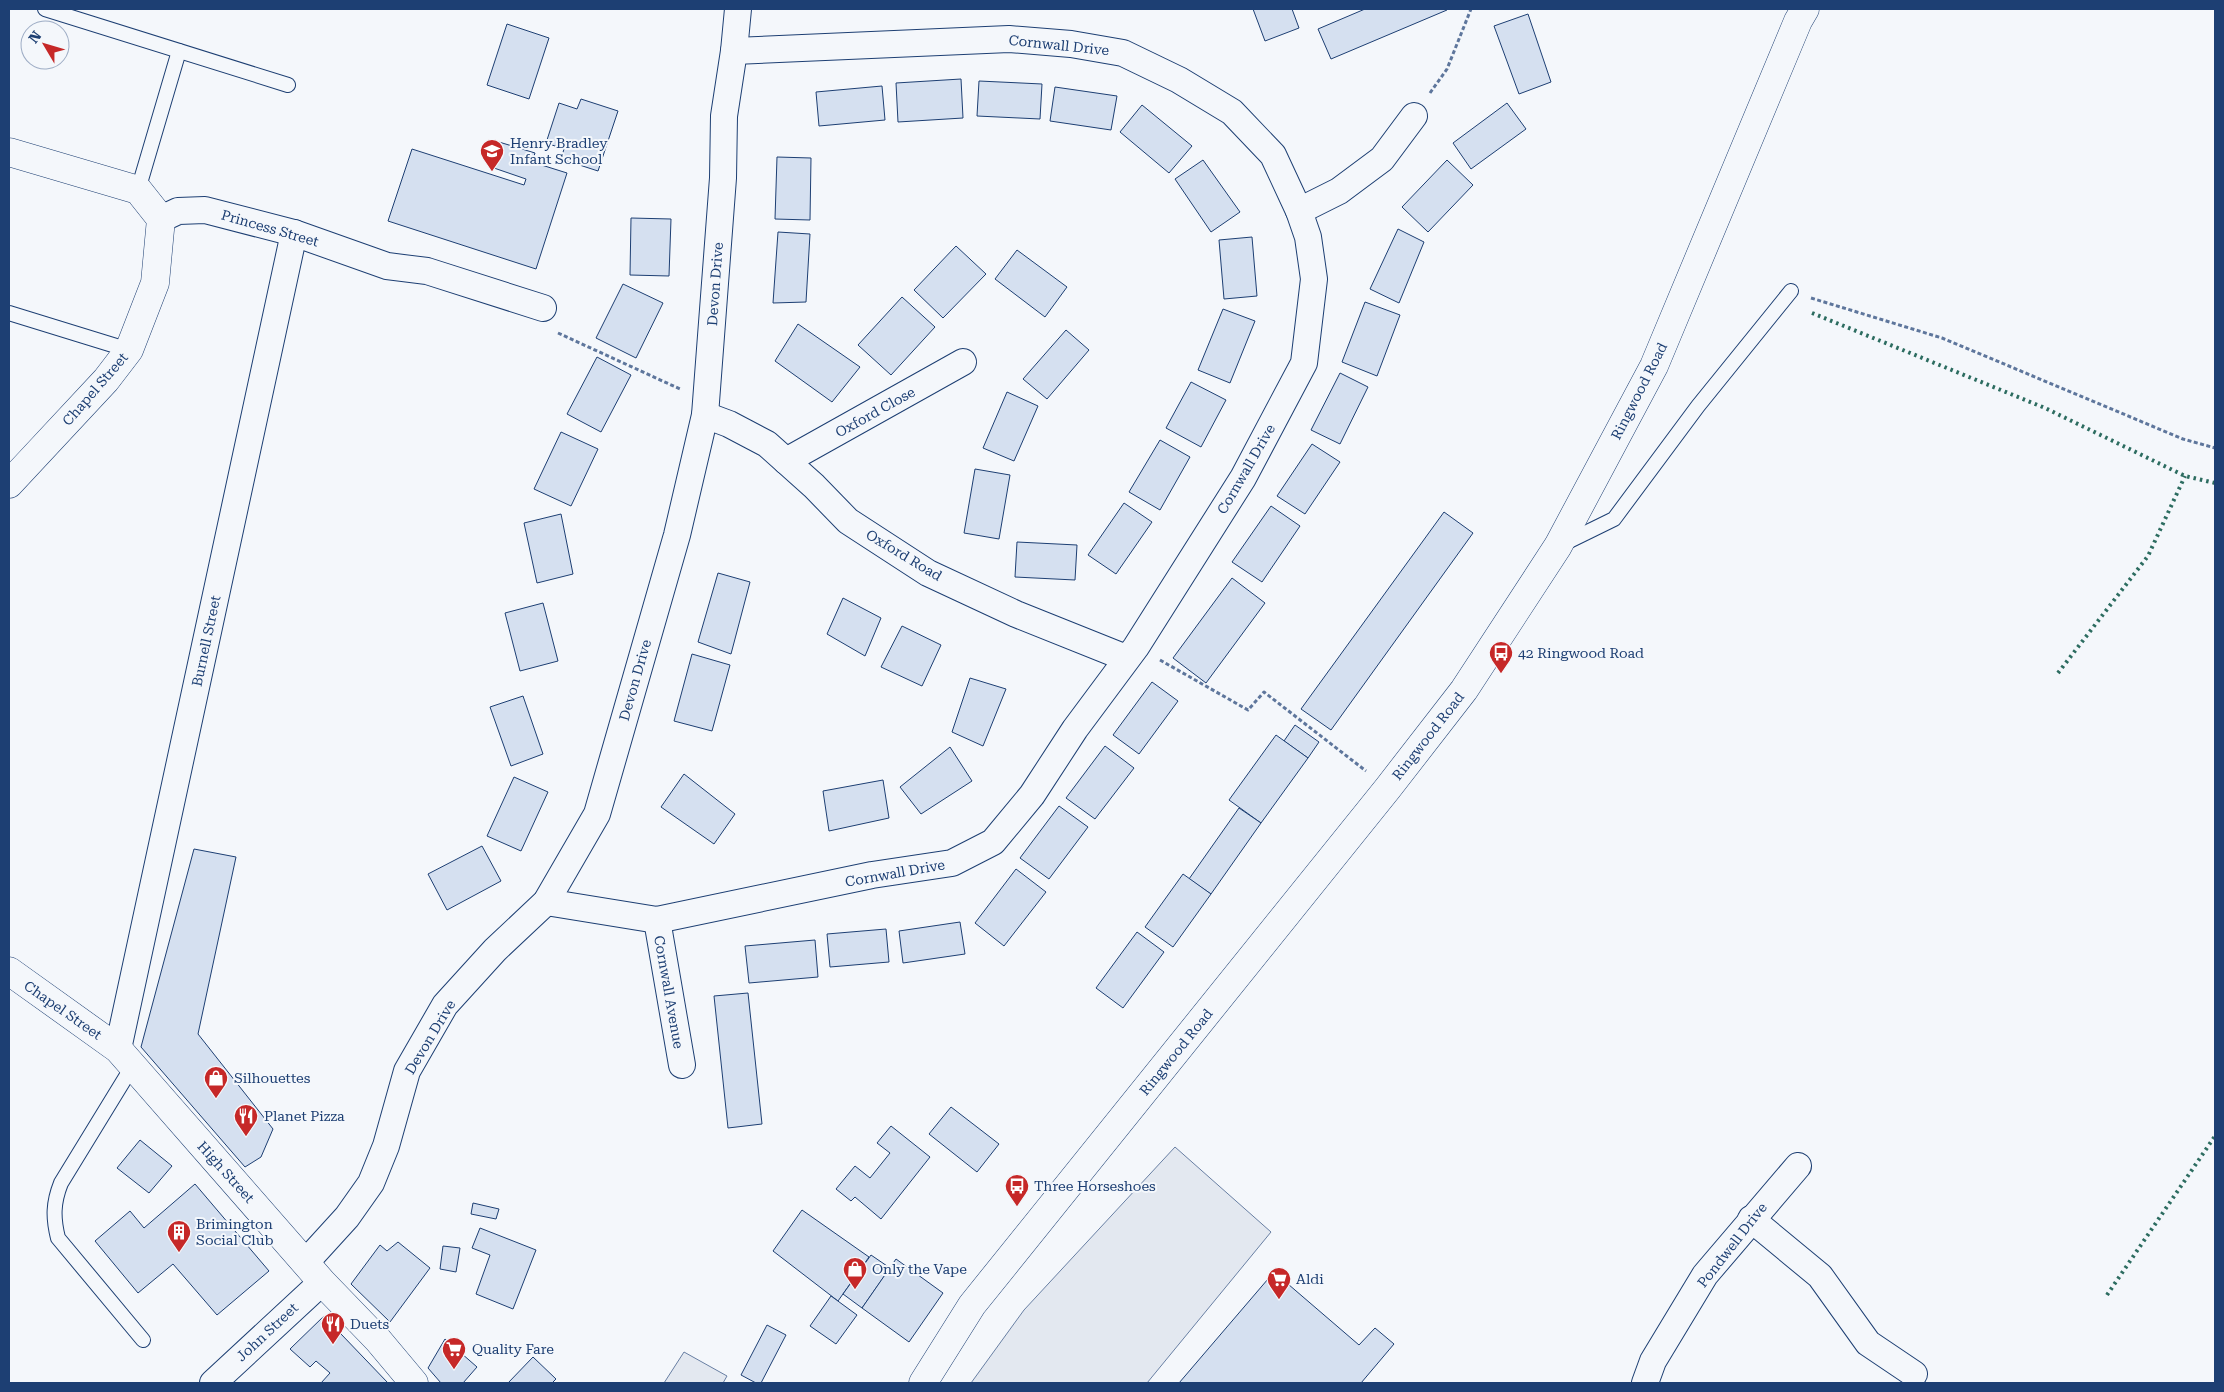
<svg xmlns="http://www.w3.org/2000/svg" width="2224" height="1392" font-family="'Roboto Serif',serif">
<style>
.parking{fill:#e3e8f0;stroke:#687fa3}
.building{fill:#d5e0f0;stroke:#1d3f73}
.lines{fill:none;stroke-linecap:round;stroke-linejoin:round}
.lane-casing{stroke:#1d3f73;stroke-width:16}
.street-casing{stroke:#1d3f73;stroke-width:28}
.secondary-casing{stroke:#1d3f73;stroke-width:29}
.highway-casing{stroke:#1d3f73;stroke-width:29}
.path{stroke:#5e769c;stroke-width:3;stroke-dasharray:4 2.5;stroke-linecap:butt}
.lane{stroke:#f4f7fb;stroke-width:14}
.street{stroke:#f4f7fb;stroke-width:26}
.secondary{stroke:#f4f7fb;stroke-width:28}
.highway{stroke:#f4f7fb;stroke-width:28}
.hedge{stroke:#2c6c60;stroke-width:4;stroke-dasharray:2.5 4;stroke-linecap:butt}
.labels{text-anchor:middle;stroke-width:4;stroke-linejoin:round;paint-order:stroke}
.street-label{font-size:14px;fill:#1d3f73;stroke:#f4f7fb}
.poi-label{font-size:14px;fill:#1d3f73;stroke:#f4f7fb;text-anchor:start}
</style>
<rect width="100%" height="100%" fill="#f4f7fb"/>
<g class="parking">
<path d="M 1175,1147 L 1271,1232 L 1147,1383 L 971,1383 L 1024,1310 Z"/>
<path d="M 684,1352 L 727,1376 L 723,1383 L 664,1383 Z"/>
</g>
<g class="building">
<path d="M 1253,9 L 1292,9 L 1299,28 L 1265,41 Z"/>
<path d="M 1365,9 L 1446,9 L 1447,10 L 1331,59 L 1318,29 Z"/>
<path d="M 1528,14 L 1551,82 L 1519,94 L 1494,26 Z"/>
<path d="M 507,24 L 549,38 L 529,99 L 487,85 Z"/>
<path d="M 961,79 L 963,118 L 898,122 L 896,83 Z"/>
<path d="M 979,81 L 1042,84 L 1040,119 L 977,116 Z"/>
<path d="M 882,86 L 885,120 L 819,126 L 816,92 Z"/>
<path d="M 1055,87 L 1117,96 L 1111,130 L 1050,121 Z"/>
<path d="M 581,99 L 618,111 L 598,171 L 561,159 L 564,149 L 546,143 L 559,103 L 577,109 Z"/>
<path d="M 1507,103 L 1526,129 L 1471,169 L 1453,143 Z"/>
<path d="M 1142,105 L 1192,146 L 1169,173 L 1120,132 Z"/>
<path d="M 499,142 L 535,153 L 532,162 L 567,173 L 536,269 L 388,221 L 412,149 L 524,185 L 526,179 L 491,167 Z"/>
<path d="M 777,157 L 811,158 L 810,220 L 775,219 Z"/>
<path d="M 1203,160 L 1240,212 L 1211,232 L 1175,179 Z"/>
<path d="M 1447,160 L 1473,185 L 1428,232 L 1402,207 Z"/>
<path d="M 631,218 L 671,219 L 669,276 L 630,275 Z"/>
<path d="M 1398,229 L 1424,242 L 1399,303 L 1370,289 Z"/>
<path d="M 778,232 L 810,234 L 806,302 L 773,303 Z"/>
<path d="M 1252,237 L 1257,296 L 1224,299 L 1219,240 Z"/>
<path d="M 956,246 L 986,274 L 943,318 L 914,290 Z"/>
<path d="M 1017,250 L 1067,287 L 1045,317 L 995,279 Z"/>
<path d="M 623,284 L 663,303 L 636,358 L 596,338 Z"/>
<path d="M 902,297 L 935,327 L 891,375 L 858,345 Z"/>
<path d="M 1365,302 L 1400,315 L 1377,376 L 1342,362 Z"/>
<path d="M 1223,309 L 1255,321 L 1230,383 L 1198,370 Z"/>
<path d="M 798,324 L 860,367 L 832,402 L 775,361 Z"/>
<path d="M 1066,330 L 1089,350 L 1047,399 L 1023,379 Z"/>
<path d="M 597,357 L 631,375 L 601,432 L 567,414 Z"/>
<path d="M 1340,373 L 1368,387 L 1340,444 L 1311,430 Z"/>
<path d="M 1191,382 L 1226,400 L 1201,447 L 1166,428 Z"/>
<path d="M 1007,392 L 1038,406 L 1014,461 L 983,448 Z"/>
<path d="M 561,432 L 598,449 L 571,506 L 534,489 Z"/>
<path d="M 1160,440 L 1190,457 L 1160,510 L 1129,492 Z"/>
<path d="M 1312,444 L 1340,462 L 1305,514 L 1277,496 Z"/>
<path d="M 975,469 L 1010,475 L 999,539 L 964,533 Z"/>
<path d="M 1124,503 L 1152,522 L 1116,574 L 1088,555 Z"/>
<path d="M 1271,506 L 1300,526 L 1262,582 L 1232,562 Z"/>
<path d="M 1444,512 L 1473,533 L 1331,730 L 1301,709 Z"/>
<path d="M 561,514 L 573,574 L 537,583 L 524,523 Z"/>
<path d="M 1017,542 L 1077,545 L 1075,580 L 1015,577 Z"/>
<path d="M 718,573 L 750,582 L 731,654 L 698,642 Z"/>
<path d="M 1232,578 L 1265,603 L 1206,683 L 1173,658 Z"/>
<path d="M 843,598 L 881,618 L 865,656 L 827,634 Z"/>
<path d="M 543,603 L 558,661 L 520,671 L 505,613 Z"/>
<path d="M 902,626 L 941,645 L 922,686 L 881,667 Z"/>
<path d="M 692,654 L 730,665 L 712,731 L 674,721 Z"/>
<path d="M 970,678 L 1006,689 L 983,746 L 952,732 Z"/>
<path d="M 1152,682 L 1178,701 L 1139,754 L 1113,735 Z"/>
<path d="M 523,696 L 543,754 L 511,766 L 490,707 Z"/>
<path d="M 1295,725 L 1319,742 L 1308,758 L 1284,741 Z"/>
<path d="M 1276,735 L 1308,758 L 1261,823 L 1229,800 Z"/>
<path d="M 1105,746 L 1134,768 L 1095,819 L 1066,798 Z"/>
<path d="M 950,747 L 972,781 L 921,814 L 900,787 Z"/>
<path d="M 684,774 L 735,814 L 714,844 L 661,807 Z"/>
<path d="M 514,777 L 548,792 L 521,851 L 487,836 Z"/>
<path d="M 883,780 L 889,818 L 829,831 L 823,791 Z"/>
<path d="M 1059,806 L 1088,827 L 1049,879 L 1020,858 Z"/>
<path d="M 1239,808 L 1261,823 L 1211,894 L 1189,879 Z"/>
<path d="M 482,846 L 501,881 L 447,910 L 428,874 Z"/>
<path d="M 194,849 L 236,857 L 198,1034 L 273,1129 L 261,1157 L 245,1167 L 141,1047 Z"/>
<path d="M 1016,869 L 1046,892 L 1004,946 L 975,923 Z"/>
<path d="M 1183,874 L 1211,894 L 1173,947 L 1145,927 Z"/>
<path d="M 960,922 L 965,954 L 903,963 L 899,931 Z"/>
<path d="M 886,929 L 889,962 L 830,967 L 827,934 Z"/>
<path d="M 1137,932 L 1164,952 L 1123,1008 L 1096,988 Z"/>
<path d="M 815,940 L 818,977 L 749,983 L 745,946 Z"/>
<path d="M 748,993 L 762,1124 L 728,1128 L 714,996 Z"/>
<path d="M 951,1107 L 999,1144 L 977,1172 L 929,1134 Z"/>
<path d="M 891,1126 L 930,1157 L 881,1219 L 855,1197 L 851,1201 L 836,1189 L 855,1166 L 870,1178 L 890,1153 L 877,1143 Z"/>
<path d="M 140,1140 L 172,1166 L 149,1193 L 117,1168 Z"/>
<path d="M 195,1184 L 269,1271 L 217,1315 L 173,1264 L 138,1293 L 95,1241 L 130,1211 L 144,1228 Z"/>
<path d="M 473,1203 L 499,1209 L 496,1219 L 471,1214 Z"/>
<path d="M 802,1210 L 869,1257 L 838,1301 L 773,1251 Z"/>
<path d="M 480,1228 L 536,1250 L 513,1309 L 476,1294 L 490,1255 L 472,1248 Z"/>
<path d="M 398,1242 L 430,1268 L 390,1322 L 351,1284 L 380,1245 L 387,1251 Z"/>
<path d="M 443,1246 L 460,1248 L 456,1272 L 440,1269 Z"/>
<path d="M 871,1255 L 890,1268 L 862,1308 L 843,1294 Z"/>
<path d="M 896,1259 L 943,1293 L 909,1342 L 862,1308 Z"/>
<path d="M 1274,1272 L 1359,1345 L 1375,1328 L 1394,1344 L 1361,1383 L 1179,1383 Z"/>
<path d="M 831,1296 L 857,1315 L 836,1344 L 810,1326 Z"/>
<path d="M 324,1316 L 341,1334 L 388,1383 L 321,1383 L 330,1373 L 316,1361 L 310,1367 L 290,1349 Z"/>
<path d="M 767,1325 L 786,1335 L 761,1383 L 756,1383 L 741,1375 Z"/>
<path d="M 445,1339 L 477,1367 L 463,1383 L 441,1383 L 428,1368 Z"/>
<path d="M 533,1357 L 556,1379 L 552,1383 L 508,1383 Z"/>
</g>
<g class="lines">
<g class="lane-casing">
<g id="lane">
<path d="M 45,9 L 288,85"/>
<path d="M 138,190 L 179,51"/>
<path d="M 9,313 L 129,350"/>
<path d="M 1563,544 L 1614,519 L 1698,406 L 1791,291"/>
<path d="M 132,1067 L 61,1183 C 53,1203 53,1218 58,1238 L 143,1340"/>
</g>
</g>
<g class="street-casing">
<g id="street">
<path d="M 1299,211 L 1339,191 L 1382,159 L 1414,116"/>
<path d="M 161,219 L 178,211 L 205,210 L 294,233 L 387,266 L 427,271 L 543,308"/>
<path d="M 705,415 L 729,424 L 767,444 L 814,486 L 848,521 L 928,573 L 1016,614 L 1126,658"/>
<path d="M 786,461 L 963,362"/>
<path d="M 546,902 L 657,920 L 872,875 L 952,863 L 993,842 L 1032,795 L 1075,729 L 1136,647 L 1243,478 L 1304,363 L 1314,279 L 1308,237 L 1299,211 L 1273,155 L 1232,112 L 1179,80 L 1123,53 L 1071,44 L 1009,39 L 734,51"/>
<path d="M 657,920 L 682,1065"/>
<path d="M 118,1049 L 294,233"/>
<path d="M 1751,1219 L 1820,1276 L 1868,1343 L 1914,1374"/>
<path d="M 306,1262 L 347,1217 L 371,1183 L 386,1146 L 407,1071 L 445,1005 L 495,950 L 546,902 L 597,814 L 677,535 L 705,415 L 723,178 L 724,116 L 734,51 L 738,9"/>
<path d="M 213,1383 L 322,1282"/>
<path d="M 1645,1383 L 1653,1361 L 1705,1275 L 1798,1166"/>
</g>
</g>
<g class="secondary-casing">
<g id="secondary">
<path d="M 9,152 L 138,190 L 161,219 L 155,283 L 129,350 L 106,380 L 9,484"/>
<path d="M 9,971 L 118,1049 L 322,1282 L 378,1340 L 414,1383"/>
</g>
</g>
<g class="highway-casing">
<path id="highway" d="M 923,1383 L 972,1305 L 1388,788 L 1464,690 L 1558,546 L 1654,366 L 1798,21 L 1805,9"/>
</g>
<g class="path">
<path d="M 1430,93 L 1447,69 L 1471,9"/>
<path d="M 1811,298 L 1942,338 L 2183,439 L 2215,448"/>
<path d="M 558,333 L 680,389"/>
<path d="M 1160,660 L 1248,710 L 1264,692 L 1366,771"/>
</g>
<use href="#lane" class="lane"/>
<use href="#street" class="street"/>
<use href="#secondary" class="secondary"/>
<use href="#highway" class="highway"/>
<g class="hedge">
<path d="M 1812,313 L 2045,408 L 2185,476 L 2215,483"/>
<path d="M 2058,673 L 2148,556 L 2185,476"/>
<path d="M 2107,1295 L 2215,1136"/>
</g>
</g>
<defs>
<g id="school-pin" transform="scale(1.25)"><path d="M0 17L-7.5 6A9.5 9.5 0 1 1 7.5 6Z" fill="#c62828" stroke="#f4f7fb"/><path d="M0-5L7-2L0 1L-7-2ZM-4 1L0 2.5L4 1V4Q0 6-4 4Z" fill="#fff"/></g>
<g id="bus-pin" transform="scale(1.25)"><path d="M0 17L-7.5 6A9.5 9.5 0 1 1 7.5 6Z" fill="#c62828" stroke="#f4f7fb"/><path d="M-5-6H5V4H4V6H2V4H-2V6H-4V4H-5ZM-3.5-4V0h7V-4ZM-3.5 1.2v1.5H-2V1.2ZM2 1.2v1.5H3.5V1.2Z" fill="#fff"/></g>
<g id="shop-pin" transform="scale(1.25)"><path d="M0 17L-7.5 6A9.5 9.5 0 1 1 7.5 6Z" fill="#c62828" stroke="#f4f7fb"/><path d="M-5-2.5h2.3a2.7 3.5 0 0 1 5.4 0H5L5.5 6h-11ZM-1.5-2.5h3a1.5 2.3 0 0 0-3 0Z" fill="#fff"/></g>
<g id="restaurant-pin" transform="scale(1.25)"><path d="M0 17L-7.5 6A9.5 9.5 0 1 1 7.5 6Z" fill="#c62828" stroke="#f4f7fb"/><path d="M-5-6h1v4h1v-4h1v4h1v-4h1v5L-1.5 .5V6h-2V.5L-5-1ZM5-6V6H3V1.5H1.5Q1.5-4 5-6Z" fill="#fff"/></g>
<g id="building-pin" transform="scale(1.25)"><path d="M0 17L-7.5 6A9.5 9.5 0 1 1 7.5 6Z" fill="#c62828" stroke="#f4f7fb"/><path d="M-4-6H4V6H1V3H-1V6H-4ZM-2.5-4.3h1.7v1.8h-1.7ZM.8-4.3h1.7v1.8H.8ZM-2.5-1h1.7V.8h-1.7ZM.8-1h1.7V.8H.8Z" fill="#fff"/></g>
<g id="supermarket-pin" transform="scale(1.25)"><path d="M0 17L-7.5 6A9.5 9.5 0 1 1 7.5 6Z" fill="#c62828" stroke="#f4f7fb"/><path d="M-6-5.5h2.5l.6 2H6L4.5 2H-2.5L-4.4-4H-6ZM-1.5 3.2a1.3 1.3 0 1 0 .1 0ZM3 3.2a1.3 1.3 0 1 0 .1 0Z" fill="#fff"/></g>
</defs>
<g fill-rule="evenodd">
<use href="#school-pin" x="492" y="151"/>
<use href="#bus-pin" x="1501" y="653"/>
<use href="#shop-pin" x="216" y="1078"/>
<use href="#restaurant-pin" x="246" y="1116"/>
<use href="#bus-pin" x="1017" y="1186"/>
<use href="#building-pin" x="179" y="1232"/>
<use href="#shop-pin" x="855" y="1269"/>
<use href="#supermarket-pin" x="1279" y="1279"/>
<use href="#restaurant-pin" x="333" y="1324"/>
<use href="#supermarket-pin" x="454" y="1349"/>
</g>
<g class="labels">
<g class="street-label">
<text transform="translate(1059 45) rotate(6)" y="5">Cornwall Drive</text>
<text transform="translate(270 228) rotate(16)" y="5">Princess Street</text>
<text transform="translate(715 284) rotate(-86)" y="5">Devon Drive</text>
<text transform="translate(95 389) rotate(-49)" y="5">Chapel Street</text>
<text transform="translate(1639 391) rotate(-63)" y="5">Ringwood Road</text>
<text transform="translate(875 412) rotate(-29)" y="5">Oxford Close</text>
<text transform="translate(1246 469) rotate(-60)" y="5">Cornwall Drive</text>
<text transform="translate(904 555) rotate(31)" y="5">Oxford Road</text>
<text transform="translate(206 641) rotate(-78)" y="5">Burnell Street</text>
<text transform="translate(635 680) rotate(-74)" y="5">Devon Drive</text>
<text transform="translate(1428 736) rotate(-52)" y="5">Ringwood Road</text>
<text transform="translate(895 873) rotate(-10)" y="5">Cornwall Drive</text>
<text transform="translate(669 992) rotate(80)" y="5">Cornwall Avenue</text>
<text transform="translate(63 1010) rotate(35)" y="5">Chapel Street</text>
<text transform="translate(430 1037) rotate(-59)" y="5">Devon Drive</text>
<text transform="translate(1176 1052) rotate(-51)" y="5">Ringwood Road</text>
<text transform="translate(226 1172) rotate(48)" y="5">High Street</text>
<text transform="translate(1732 1245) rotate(-52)" y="5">Pondwell Drive</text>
<text transform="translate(267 1332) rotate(-43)" y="5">John Street</text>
</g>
<g class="poi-label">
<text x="510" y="148">Henry Bradley<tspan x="510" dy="16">Infant School</tspan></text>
<text x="1518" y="658">42 Ringwood Road</text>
<text x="234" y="1083">Silhouettes</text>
<text x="264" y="1121">Planet Pizza</text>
<text x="1034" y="1191">Three Horseshoes</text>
<text x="196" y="1229">Brimington<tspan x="196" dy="16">Social Club</tspan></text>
<text x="872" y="1274">Only the Vape</text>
<text x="1296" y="1284">Aldi</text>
<text x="350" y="1329">Duets</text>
<text x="472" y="1354">Quality Fare</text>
</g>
</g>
<rect width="2224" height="1392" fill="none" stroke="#1d3f73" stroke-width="20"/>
<g transform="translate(45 45) rotate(308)"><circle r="24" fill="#f4f7fb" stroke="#9eadc5"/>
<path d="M0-4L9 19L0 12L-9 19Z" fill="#c62828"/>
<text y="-8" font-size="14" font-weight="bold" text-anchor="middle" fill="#1d3f73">N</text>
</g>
</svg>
